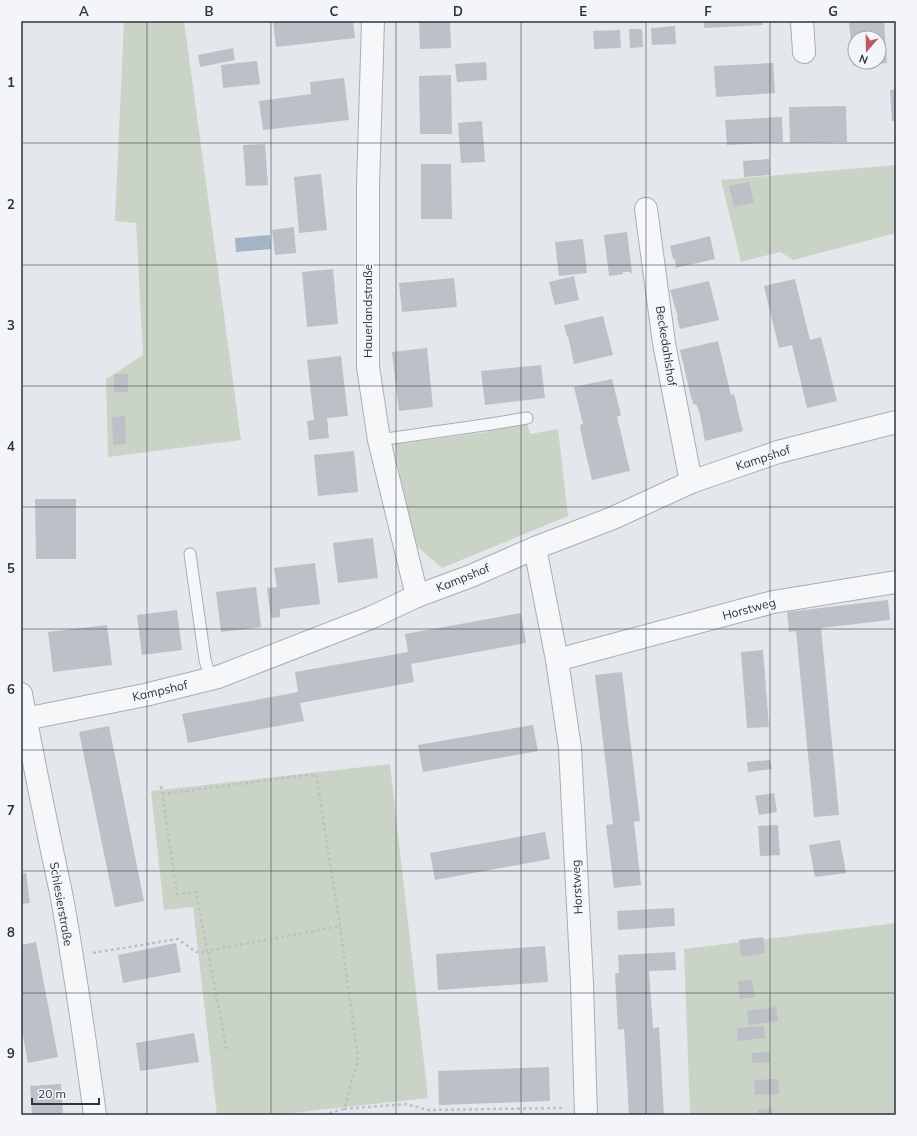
<svg xmlns="http://www.w3.org/2000/svg" width="917" height="1136" font-family="Mulish,sans-serif">
<style>
.green{fill:#c9d4c6}
.water{fill:#a3b4c7}
.building{fill:#bcc0c7;fill-rule:evenodd}
.lines{fill:none;stroke-linecap:round;stroke-linejoin:round}
.service-casing{stroke:#a9aeb5;stroke-width:13}
.minor-casing{stroke:#a9aeb5;stroke-width:24}
.path{stroke:#bec0c5;stroke-width:2.5;stroke-dasharray:3 3;stroke-linecap:butt}
.service{stroke:#f6f7f9;stroke-width:11}
.minor{stroke:#f6f7f9;stroke-width:22}
.grid{fill:none;stroke:#2d3441;stroke-width:1;stroke-opacity:0.55}
.labels{text-anchor:middle;stroke-width:3.5;stroke-linejoin:round;paint-order:stroke}
.street-label{font-size:12px;fill:#2d3441;stroke:#f4f5f8}
.neatline{fill:none;stroke:#2d3441;stroke-width:1.5}
.grid-label{font-size:13px;text-anchor:middle;font-weight:bold;fill:#2d3441}
</style>
<rect width="100%" height="100%" fill="#e4e7eb"/>
<g class="green">
<path d="M 124,21 L 184,21 L 241,440 L 108,457 L 106,379 L 143,355 L 136,223 L 115,221 Z"/>
<path d="M 896,165 L 896,233 L 793,260 L 780,252 L 741,262 L 721,180 Z"/>
<path d="M 527,423 L 530,434 L 558,429 L 568,516 L 442,568 L 415,545 L 402,488 L 395,444 L 487,432 L 493,426 Z"/>
<path d="M 390,764 L 428,1098 L 274,1115 L 217,1115 L 193,907 L 164,910 L 151,791 Z"/>
<path d="M 896,923 L 896,1115 L 690,1115 L 684,949 Z"/>
</g>
<path class="water" d="M 270,235 L 271,249 L 236,252 L 235,238 Z"/>
<g class="building">
<path d="M 273,21 L 353,21 L 355,38 L 276,47 Z"/>
<path d="M 419,21 L 450,21 L 451,48 L 420,49 Z"/>
<path d="M 704,21 L 762,21 L 763,25 L 704,28 Z"/>
<path d="M 849,21 L 884,21 L 887,63 L 853,66 ZM 855,38 L 879,38 L 879,62 L 855,62 Z"/>
<path d="M 675,26 L 676,44 L 652,45 L 651,28 Z"/>
<path d="M 629,29 L 642,29 L 643,47 L 630,48 Z"/>
<path d="M 620,30 L 621,48 L 594,49 L 593,31 Z"/>
<path d="M 233,48 L 235,60 L 200,67 L 198,55 Z"/>
<path d="M 257,61 L 260,84 L 223,88 L 221,65 Z"/>
<path d="M 486,62 L 487,80 L 457,82 L 455,64 Z"/>
<path d="M 773,63 L 775,93 L 716,97 L 714,66 Z"/>
<path d="M 451,75 L 452,134 L 420,134 L 419,76 Z"/>
<path d="M 344,78 L 349,120 L 263,130 L 259,101 L 311,94 L 310,82 Z"/>
<path d="M 896,89 L 896,121 L 892,121 L 890,90 Z"/>
<path d="M 846,106 L 847,142 L 790,143 L 789,107 Z"/>
<path d="M 782,117 L 783,142 L 727,145 L 725,120 Z"/>
<path d="M 482,121 L 485,162 L 461,163 L 458,123 Z"/>
<path d="M 265,144 L 268,185 L 246,186 L 243,145 Z"/>
<path d="M 769,159 L 770,175 L 744,177 L 743,161 Z"/>
<path d="M 421,164 L 451,164 L 452,219 L 421,219 Z"/>
<path d="M 321,174 L 327,230 L 299,233 L 294,177 Z"/>
<path d="M 749,182 L 754,203 L 734,207 L 729,186 Z"/>
<path d="M 294,227 L 296,253 L 275,255 L 272,230 Z"/>
<path d="M 627,232 L 632,273 L 631,273 L 630,272 L 623,272 L 623,274 L 609,276 L 604,235 Z"/>
<path d="M 710,236 L 715,259 L 675,268 L 675,267 L 676,266 L 675,259 L 673,259 L 670,246 Z"/>
<path d="M 583,239 L 587,273 L 559,276 L 555,242 Z"/>
<path d="M 333,269 L 338,324 L 307,327 L 302,272 Z"/>
<path d="M 574,276 L 579,300 L 555,305 L 549,282 Z"/>
<path d="M 454,278 L 457,307 L 402,312 L 399,283 Z"/>
<path d="M 795,279 L 810,340 L 821,337 L 837,401 L 807,408 L 792,345 L 779,348 L 764,286 Z"/>
<path d="M 709,281 L 719,320 L 680,329 L 677,318 L 678,317 L 670,290 Z"/>
<path d="M 603,316 L 613,355 L 574,364 L 568,336 L 567,337 L 564,325 Z"/>
<path d="M 718,341 L 731,395 L 734,394 L 743,431 L 705,441 L 700,414 L 696,404 L 694,405 L 691,397 L 680,350 Z"/>
<path d="M 427,348 L 433,407 L 399,411 L 392,352 Z"/>
<path d="M 341,356 L 348,416 L 327,418 L 329,438 L 309,440 L 307,421 L 314,420 L 307,360 Z"/>
<path d="M 541,365 L 545,398 L 485,405 L 481,371 Z"/>
<rect x="114" y="374" width="14" height="18"/>
<path d="M 612,379 L 621,415 L 617,417 L 630,471 L 592,480 L 581,433 L 580,425 L 583,424 L 574,387 Z"/>
<path d="M 125,416 L 126,444 L 113,445 L 112,417 Z"/>
<path d="M 354,451 L 358,492 L 318,496 L 314,455 Z"/>
<path d="M 35,499 L 76,499 L 76,559 L 36,559 Z"/>
<path d="M 373,538 L 378,578 L 338,583 L 333,543 Z"/>
<path d="M 315,563 L 320,604 L 280,609 L 280,617 L 271,618 L 267,588 L 277,587 L 274,568 Z"/>
<path d="M 256,587 L 261,627 L 221,632 L 216,592 Z"/>
<path d="M 888,600 L 890,620 L 821,628 L 839,815 L 814,817 L 796,631 L 789,632 L 787,612 Z"/>
<path d="M 177,610 L 182,650 L 142,655 L 137,615 Z"/>
<path d="M 521,613 L 526,643 L 411,664 L 414,682 L 300,703 L 304,721 L 188,743 L 182,714 L 298,692 L 295,672 L 408,652 L 405,634 Z"/>
<path d="M 107,625 L 112,665 L 53,672 L 48,632 Z"/>
<path d="M 763,650 L 769,727 L 747,728 L 741,652 Z"/>
<path d="M 622,672 L 640,821 L 634,822 L 641,885 L 614,888 L 606,825 L 613,824 L 595,675 Z"/>
<path d="M 533,725 L 538,751 L 423,772 L 418,745 Z"/>
<path d="M 109,726 L 144,901 L 115,907 L 79,732 Z"/>
<path d="M 770,760 L 772,769 L 748,772 L 747,762 Z"/>
<path d="M 774,793 L 777,812 L 759,815 L 755,796 Z"/>
<path d="M 778,825 L 780,855 L 760,856 L 758,826 Z"/>
<path d="M 545,832 L 550,859 L 435,880 L 430,853 Z"/>
<path d="M 840,840 L 846,873 L 815,877 L 809,845 Z"/>
<path d="M 21,873 L 26,873 L 30,903 L 21,904 Z"/>
<path d="M 674,908 L 675,926 L 618,930 L 617,911 Z"/>
<path d="M 763,937 L 765,953 L 741,957 L 739,940 Z"/>
<path d="M 36,942 L 58,1057 L 28,1063 L 21,1025 L 21,945 Z"/>
<path d="M 176,943 L 181,972 L 123,983 L 118,955 Z"/>
<path d="M 545,946 L 548,982 L 438,990 L 436,954 Z"/>
<path d="M 675,952 L 676,970 L 649,971 L 653,1028 L 659,1027 L 664,1115 L 629,1115 L 624,1029 L 618,1030 L 615,973 L 619,973 L 618,955 Z"/>
<path d="M 752,980 L 755,997 L 740,999 L 738,981 Z"/>
<path d="M 776,1007 L 778,1021 L 749,1025 L 747,1011 Z"/>
<path d="M 764,1026 L 765,1038 L 738,1041 L 737,1028 Z"/>
<path d="M 194,1033 L 199,1062 L 140,1071 L 136,1043 Z"/>
<path d="M 769,1052 L 770,1062 L 752,1063 L 752,1053 Z"/>
<path d="M 549,1067 L 550,1101 L 439,1105 L 438,1071 Z"/>
<path d="M 778,1079 L 779,1094 L 755,1095 L 754,1080 Z"/>
<path d="M 61,1084 L 63,1115 L 32,1115 L 30,1086 Z"/>
<path d="M 772,1108 L 773,1115 L 758,1115 L 758,1110 Z"/>
</g>
<g class="lines">
<g class="service-casing">
<g id="service">
<path d="M 379,440 L 491,424 L 527,418"/>
<path d="M 190,554 L 205,660 L 211,679"/>
</g>
</g>
<g class="minor-casing">
<g id="minor">
<path d="M 373,21 L 368,186 L 368,367 L 379,440 L 417,596"/>
<path d="M 802,21 L 804,52"/>
<path d="M 646,209 L 664,343 L 691,482"/>
<path d="M 535,548 L 557,660 L 570,748 L 582,984 L 586,1115"/>
<path d="M 557,660 L 773,602 L 896,582"/>
<path d="M 21,694 C 33,761 47,827 61,893 C 75,967 85,1041 95,1115"/>
<path d="M 25,719 L 145,695 L 218,677 L 370,618 L 417,596 L 471,576 L 535,548 L 613,518 L 691,482 L 778,452 L 896,422"/>
</g>
</g>
<g class="path">
<path d="M 161,786 L 177,894 L 196,892 L 207,951 L 340,926 L 358,1059 L 344,1109 L 322,1115"/>
<path d="M 162,794 L 316,774 L 340,926"/>
<path d="M 208,952 L 227,1051"/>
<path d="M 93,953 L 178,939 L 196,952 L 208,952"/>
<path d="M 344,1109 L 406,1104 L 428,1110 L 564,1108"/>
</g>
<use href="#service" class="service"/>
<use href="#minor" class="minor"/>
</g>
<path class="grid" d="M 147,21 L 147,1115M 271,21 L 271,1115M 396,21 L 396,1115M 521,21 L 521,1115M 646,21 L 646,1115M 770,21 L 770,1115M 21,143 L 896,143M 21,265 L 896,265M 21,386 L 896,386M 21,507 L 896,507M 21,629 L 896,629M 21,750 L 896,750M 21,871 L 896,871M 21,993 L 896,993"/>
<g class="labels">
<g class="street-label">
<text transform="translate(368 311) rotate(-90)" y="4">Hauerlandstraße</text>
<text transform="translate(666 346) rotate(81)" y="4">Beckedahlshof</text>
<text transform="translate(763 458) rotate(-18)" y="4">Kampshof</text>
<text transform="translate(463 578) rotate(-22)" y="4">Kampshof</text>
<text transform="translate(749 609) rotate(-15)" y="4">Horstweg</text>
<text transform="translate(160 691) rotate(-13)" y="4">Kampshof</text>
<text transform="translate(577 887) rotate(-93)" y="4">Horstweg</text>
<text transform="translate(61 904) rotate(80)" y="4">Schlesierstraße</text>
</g>
</g>
<rect width="917" height="1136" fill="none" stroke="#f4f5f8" stroke-width="44"/>
<g transform="translate(867 50) rotate(200)"><circle r="19" fill="#f4f5f8" stroke="#a4a8af"/>
<path d="M0-3L7 15L0 10L-7 15Z" fill="#c35665"/>
<text y="-6" font-size="11" font-weight="bold" text-anchor="middle" fill="#2d3441">N</text>
</g>
<path d="M32 1098v6h67v-6" fill="none" stroke="#2d3441" stroke-width="2"/>
<text x="38" y="1098" font-size="12" fill="#2d3441" stroke="#f4f5f8" stroke-width="3" paint-order="stroke">20 m</text>
<rect x="22" y="22" width="873" height="1092" class="neatline"/>
<g class="grid-label">
<text x="84" y="16">A</text>
<text x="209" y="16">B</text>
<text x="334" y="16">C</text>
<text x="458" y="16">D</text>
<text x="583" y="16">E</text>
<text x="708" y="16">F</text>
<text x="833" y="16">G</text>
<text x="11" y="87">1</text>
<text x="11" y="209">2</text>
<text x="11" y="330">3</text>
<text x="11" y="451">4</text>
<text x="11" y="573">5</text>
<text x="11" y="694">6</text>
<text x="11" y="815">7</text>
<text x="11" y="937">8</text>
<text x="11" y="1058">9</text>
</g>
</svg>
